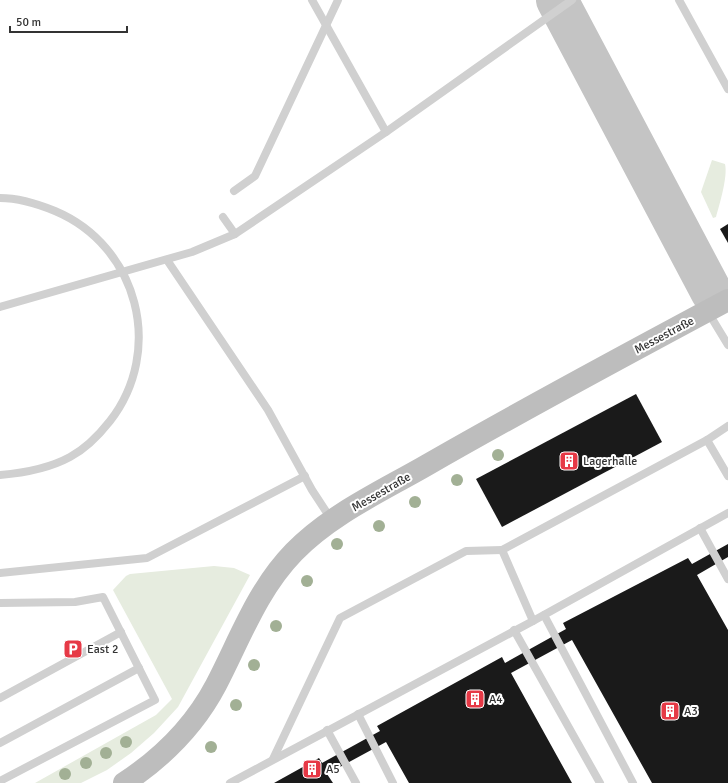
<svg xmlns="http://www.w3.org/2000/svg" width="728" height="783" font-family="Signika,sans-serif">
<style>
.green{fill:#e6ecdf}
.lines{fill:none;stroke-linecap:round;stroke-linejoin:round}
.taxiway{stroke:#c4c4c4;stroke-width:42}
.building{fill:#1a1a1a}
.lane{stroke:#d0d0d0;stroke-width:8}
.secondary{stroke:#bdbdbd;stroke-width:22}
.tree{fill:#a2b095}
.labels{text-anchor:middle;stroke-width:4;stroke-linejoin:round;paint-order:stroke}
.street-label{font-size:12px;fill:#333;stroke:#fff}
.poi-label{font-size:12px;fill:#333;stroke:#fff;text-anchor:start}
</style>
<rect width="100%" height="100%" fill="#fff"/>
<g class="green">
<path d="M 712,160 L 725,164 C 728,176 720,203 716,217 L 713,218 L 701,192 Z"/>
<path d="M 214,566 L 234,568 L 250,575 L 178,707 L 154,733 L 131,753 L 107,770 L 81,783 L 35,783 L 156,715 L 172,699 L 113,590 L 126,576 L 130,574 Z"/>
</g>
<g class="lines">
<path class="taxiway" d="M 557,0 L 712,293"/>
</g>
<g class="building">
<path d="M 728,224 L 728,243 L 720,229 Z"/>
<path d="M 636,394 L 662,442 L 502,527 L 476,479 Z"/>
<path d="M 728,544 L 728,557 L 697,575 L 728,630 L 728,783 L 652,783 L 572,640 L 511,673 L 572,783 L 409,783 L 386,742 L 327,774 L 333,783 L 274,783 L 319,758 L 322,763 L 380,731 L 377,726 L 502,657 L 505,663 L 566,629 L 563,623 L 688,558 L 692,564 Z"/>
</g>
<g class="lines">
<g class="lane">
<path d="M 312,0 L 386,132"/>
<path d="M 679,0 L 728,89"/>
<path d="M 234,191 L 255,176 L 338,0"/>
<path d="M 0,198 C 19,198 38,204 55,211 C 138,246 165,350 110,421 C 99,435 85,449 70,457 C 48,469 24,473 0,475"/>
<path d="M 223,217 L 235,234"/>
<path d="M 167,260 L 268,410 L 312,490 L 331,519"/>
<path d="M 0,307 L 192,252 L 235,234 L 386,132 L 572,0"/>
<path d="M 708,312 L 728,345"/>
<path d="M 707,440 L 728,476"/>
<path d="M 700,528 L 728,579"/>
<path d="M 0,573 L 147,558 L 305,476"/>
<path d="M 0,603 L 75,602 L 103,597 L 155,700 L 0,781"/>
<path d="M 544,615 L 633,783"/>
<path d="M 533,621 L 502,550 L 707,440 L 728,426"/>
<path d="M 514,630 L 600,783"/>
<path d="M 0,698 L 121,632"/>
<path d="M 358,714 L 393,783"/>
<path d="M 327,730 L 356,783"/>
<path d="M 0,743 L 139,668"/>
<path d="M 273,759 L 340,618 L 466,551 L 502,550"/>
<path d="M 230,783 L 533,621 L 728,513"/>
</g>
<path class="secondary" d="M 124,783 C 162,758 195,725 216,685 C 240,639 257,590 294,552 C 331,514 382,491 427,465 C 526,408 627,354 728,300"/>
</g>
<g class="tree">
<circle cx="498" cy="455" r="6"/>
<circle cx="457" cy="480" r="6"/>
<circle cx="415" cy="502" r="6"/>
<circle cx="379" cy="526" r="6"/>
<circle cx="337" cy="544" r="6"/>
<circle cx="307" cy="581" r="6"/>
<circle cx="276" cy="626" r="6"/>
<circle cx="254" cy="665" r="6"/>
<circle cx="236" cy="705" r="6"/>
<circle cx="126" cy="742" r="6"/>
<circle cx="211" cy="747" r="6"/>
<circle cx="106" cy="753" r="6"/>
<circle cx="86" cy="763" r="6"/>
<circle cx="65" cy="774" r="6"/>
</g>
<defs>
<g id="building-square" transform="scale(1)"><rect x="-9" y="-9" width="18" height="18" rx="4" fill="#e63946" stroke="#fff"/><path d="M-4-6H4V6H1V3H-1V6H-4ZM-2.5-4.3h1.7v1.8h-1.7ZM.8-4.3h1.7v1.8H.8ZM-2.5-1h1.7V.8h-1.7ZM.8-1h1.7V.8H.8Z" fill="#fff"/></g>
<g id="parking-square" transform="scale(1)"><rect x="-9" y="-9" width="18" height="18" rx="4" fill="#e63946" stroke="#fff"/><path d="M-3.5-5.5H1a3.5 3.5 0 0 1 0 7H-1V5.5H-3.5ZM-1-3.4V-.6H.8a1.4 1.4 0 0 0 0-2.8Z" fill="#fff"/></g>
</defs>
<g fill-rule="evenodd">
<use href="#building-square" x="569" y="461"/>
<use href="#parking-square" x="73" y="649"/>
<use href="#building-square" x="475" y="699"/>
<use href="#building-square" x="670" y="711"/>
<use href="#building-square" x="312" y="769"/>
</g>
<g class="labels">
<g class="street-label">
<text transform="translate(664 335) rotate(-28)" y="4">Messestraße</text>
<text transform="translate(381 492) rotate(-30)" y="4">Messestraße</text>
</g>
<g class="poi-label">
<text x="583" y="465">Lagerhalle</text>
<text x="87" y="653">East 2</text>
<text x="489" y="703">A4</text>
<text x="684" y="715">A3</text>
<text x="326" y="773">A5</text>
</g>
</g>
<path d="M10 26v6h117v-6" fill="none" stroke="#333333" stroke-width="2"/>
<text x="16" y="26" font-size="12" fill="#333333" stroke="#ffffff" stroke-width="3" paint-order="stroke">50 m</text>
</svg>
